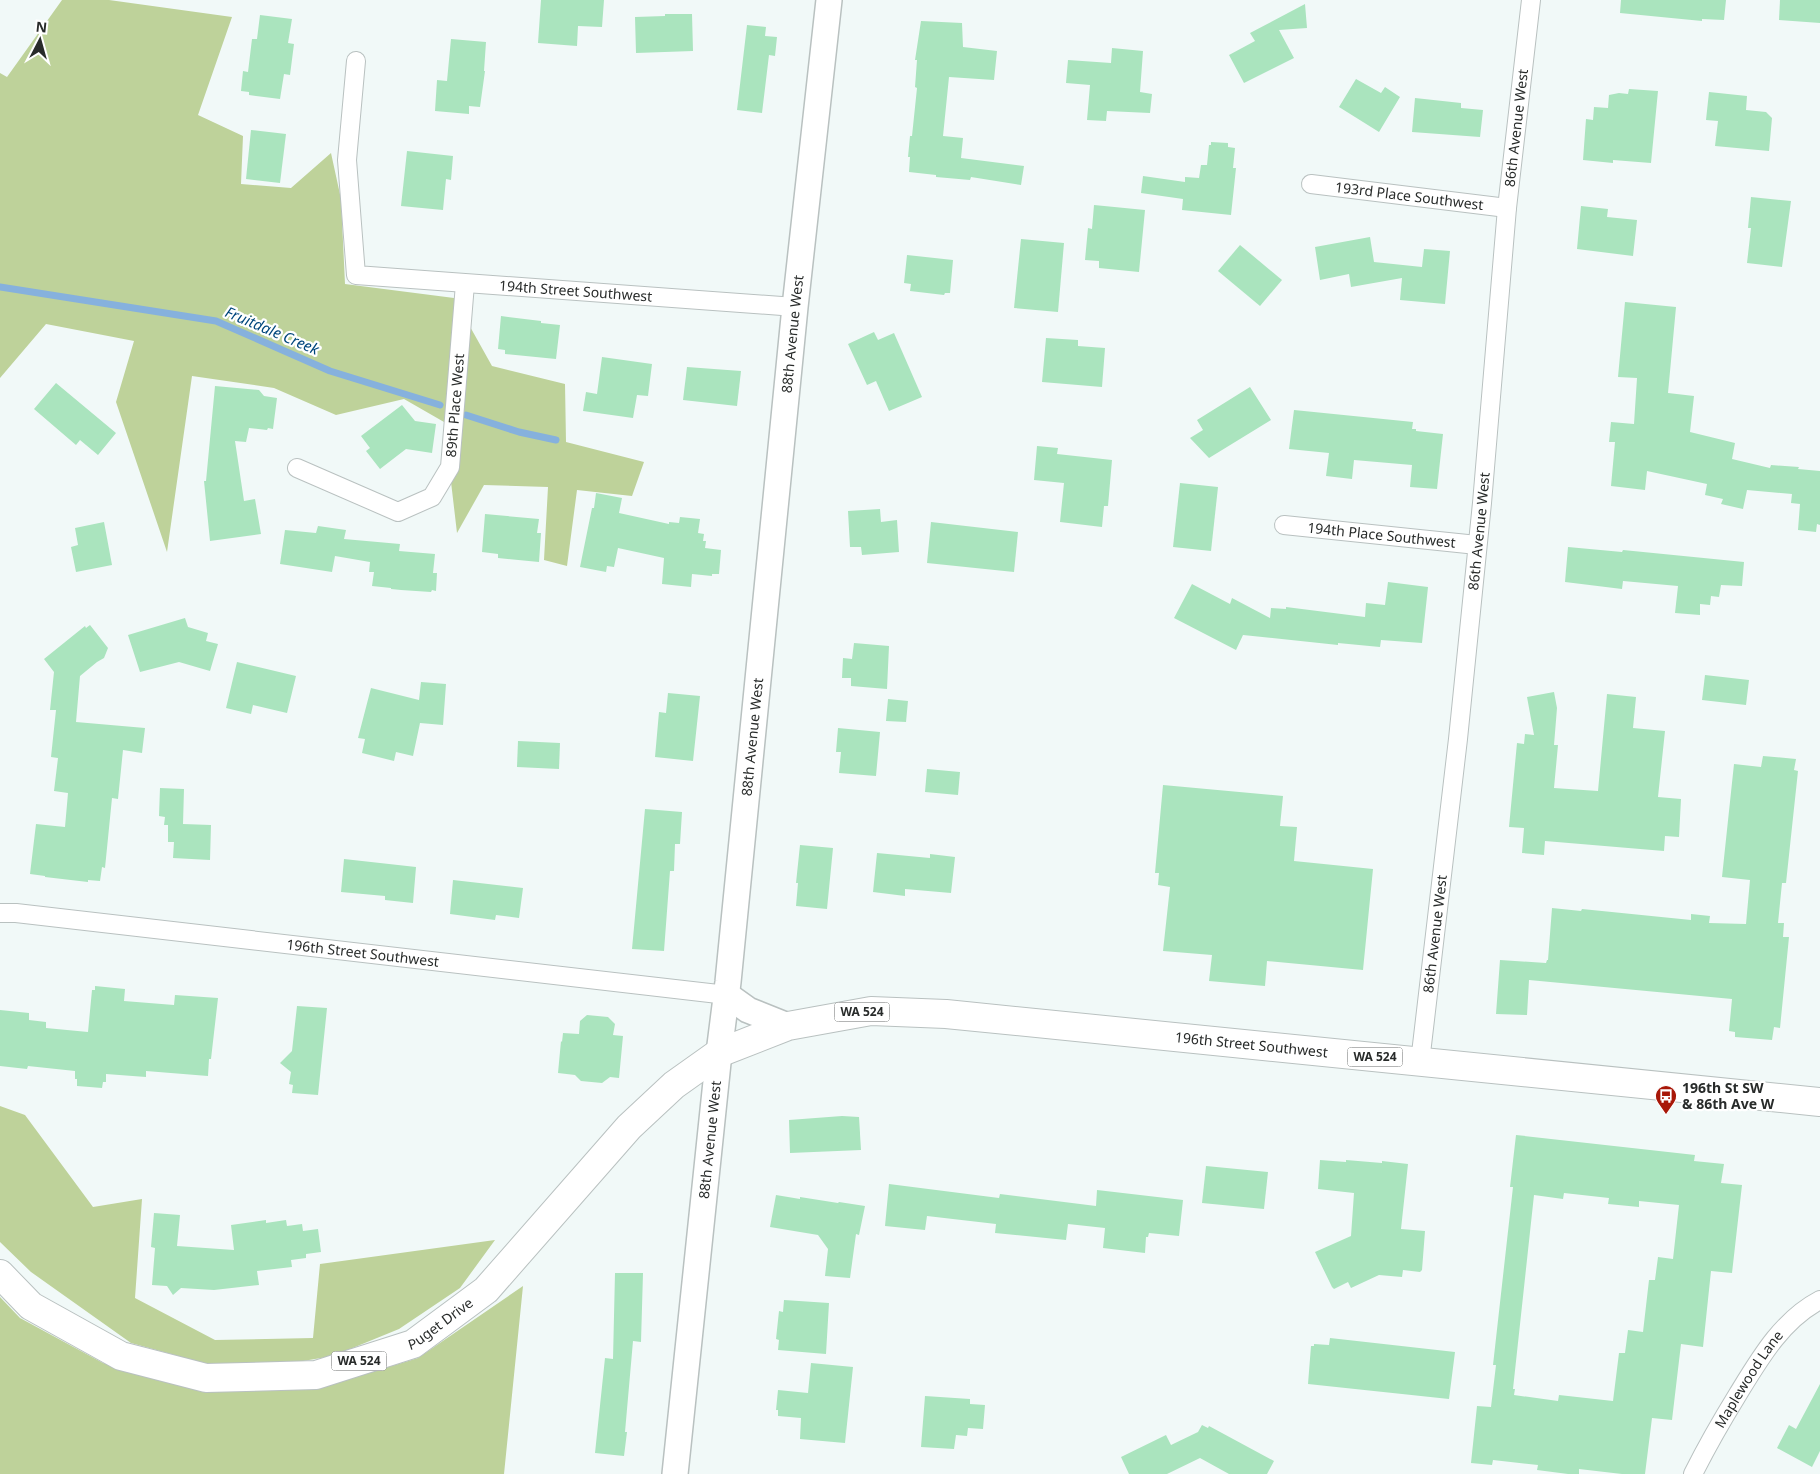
<svg xmlns="http://www.w3.org/2000/svg" width="1820" height="1474" font-family="'Noto Sans',sans-serif">
<style>
.forest{fill:#bed29a}
.lines{fill:none;stroke-linecap:round;stroke-linejoin:round}
.stream{stroke:#86b1dd;stroke-width:7}
.building{fill:#aae4be;fill-rule:evenodd}
.street-casing{stroke:#b9c1c0;stroke-width:20}
.secondary-casing{stroke:#b9c1c0;stroke-width:28}
.primary-casing{stroke:#b9c1c0;stroke-width:30}
.street{stroke:#fff;stroke-width:18}
.secondary{stroke:#fff;stroke-width:25}
.primary{stroke:#fff;stroke-width:28}
.labels{text-anchor:middle;stroke-width:4.5;stroke-linejoin:round;paint-order:stroke}
.shield{fill:#fff;stroke:#686b6a;stroke-width:1}
.shield-label{font-size:12px;font-weight:bold;fill:#282b2a}
.street-label{font-size:14px;fill:#282b2a;stroke:#fff}
.poi-label{font-size:14px;font-weight:bold;fill:#282b2a;stroke:#fff;text-anchor:start}
.water-label{font-size:15px;font-style:italic;fill:#00467c;stroke:#fff}
</style>
<rect width="100%" height="100%" fill="#f1f9f8"/>
<g class="forest">
<path d="M 62,0 L 109,0 L 232,17 L 198,115 L 243,136 L 241,184 L 291,188 L 331,153 L 341,199 L 345,284 L 454,298 L 492,366 L 565,384 L 566,442 L 644,462 L 632,496 L 577,490 L 567,566 L 544,560 L 548,487 L 484,485 L 457,533 L 444,422 L 404,399 L 336,415 L 274,388 L 192,376 L 167,552 L 116,402 L 134,341 L 46,324 L 0,378 L 0,73 L 7,77 Z"/>
<path d="M 0,1106 L 25,1115 L 93,1207 L 142,1199 L 135,1298 L 215,1340 L 313,1338 L 320,1264 L 495,1240 L 460,1288 L 399,1329 L 333,1356 L 279,1365 L 207,1364 L 131,1343 L 31,1272 L 0,1242 Z"/>
<path d="M 523,1286 L 504,1474 L 0,1474 L 0,1297 L 20,1318 L 103,1363 L 205,1392 L 316,1389 L 418,1358 Z"/>
</g>
<g class="lines">
<g class="stream">
<path d="M 0,287 L 216,321 L 330,371 L 440,405"/>
<path d="M 466,415 L 519,432 L 556,440"/>
</g>
</g>
<g class="building">
<path d="M 541,0 L 604,0 L 602,27 L 578,26 L 577,46 L 538,43 Z"/>
<path d="M 1621,0 L 1726,0 L 1724,20 L 1702,19 L 1702,21 L 1620,13 Z"/>
<path d="M 1780,0 L 1820,0 L 1820,23 L 1779,20 Z"/>
<path d="M 1305,4 L 1307,28 L 1279,30 L 1294,58 L 1244,83 L 1229,55 L 1255,41 L 1250,33 Z"/>
<path d="M 665,14 L 692,14 L 693,51 L 636,53 L 635,17 L 665,16 Z"/>
<path d="M 260,15 L 292,19 L 288,43 L 294,44 L 290,75 L 284,74 L 280,99 L 249,95 L 249,92 L 241,91 L 243,71 L 248,72 L 252,39 L 257,39 Z"/>
<path d="M 921,21 L 962,23 L 963,47 L 997,51 L 994,80 L 949,77 L 943,136 L 963,138 L 961,158 L 1024,166 L 1021,185 L 971,177 L 970,180 L 936,177 L 936,175 L 909,172 L 910,157 L 908,157 L 910,136 L 912,136 L 917,88 L 915,87 L 917,60 L 915,60 Z"/>
<path d="M 747,25 L 766,27 L 765,36 L 777,37 L 775,56 L 769,55 L 762,113 L 737,110 Z"/>
<path d="M 451,39 L 486,42 L 484,71 L 485,71 L 480,107 L 469,106 L 469,114 L 435,111 L 437,80 L 447,81 Z"/>
<path d="M 1112,48 L 1143,51 L 1140,92 L 1152,94 L 1150,113 L 1107,111 L 1106,121 L 1087,120 L 1090,85 L 1066,83 L 1068,60 L 1111,63 Z"/>
<path d="M 1356,79 L 1381,93 L 1385,87 L 1400,97 L 1379,132 L 1339,107 Z"/>
<path d="M 1629,89 L 1658,91 L 1651,163 L 1613,160 L 1613,163 L 1583,160 L 1586,119 L 1593,120 L 1594,107 L 1608,108 L 1609,95 L 1619,93 L 1628,94 Z"/>
<path d="M 1709,92 L 1747,96 L 1746,110 L 1766,112 L 1772,118 L 1769,151 L 1715,146 L 1718,121 L 1706,120 Z"/>
<path d="M 1415,98 L 1461,103 L 1461,108 L 1483,110 L 1480,137 L 1412,132 Z"/>
<path d="M 251,130 L 286,134 L 280,183 L 246,179 Z"/>
<path d="M 1211,142 L 1228,143 L 1228,147 L 1235,148 L 1233,168 L 1236,168 L 1231,215 L 1182,210 L 1183,199 L 1141,193 L 1143,176 L 1185,182 L 1185,177 L 1199,178 L 1201,165 L 1207,165 L 1209,145 L 1211,145 Z"/>
<path d="M 407,151 L 453,156 L 451,180 L 446,179 L 443,210 L 401,206 Z"/>
<path d="M 1751,197 L 1791,201 L 1782,267 L 1747,263 L 1751,228 L 1748,228 Z"/>
<path d="M 1094,205 L 1145,210 L 1139,272 L 1099,268 L 1099,261 L 1085,260 L 1088,228 L 1092,229 Z"/>
<path d="M 1581,206 L 1608,209 L 1607,217 L 1637,220 L 1633,256 L 1577,249 Z"/>
<path d="M 1370,237 L 1374,262 L 1422,267 L 1424,249 L 1450,251 L 1445,304 L 1400,300 L 1402,278 L 1351,287 L 1349,274 L 1320,280 L 1315,247 Z"/>
<path d="M 1021,239 L 1064,243 L 1058,312 L 1014,308 Z"/>
<path d="M 1240,245 L 1282,280 L 1260,306 L 1218,271 Z"/>
<path d="M 907,255 L 953,260 L 950,293 L 945,293 L 944,295 L 910,291 L 911,284 L 904,283 Z"/>
<path d="M 1625,302 L 1676,307 L 1668,393 L 1694,396 L 1690,432 L 1735,443 L 1732,459 L 1770,468 L 1771,465 L 1799,467 L 1798,469 L 1820,471 L 1820,525 L 1817,524 L 1816,532 L 1798,530 L 1800,504 L 1791,503 L 1792,494 L 1747,490 L 1743,509 L 1721,504 L 1723,499 L 1705,495 L 1707,484 L 1647,471 L 1645,490 L 1611,486 L 1615,442 L 1609,442 L 1611,422 L 1634,424 L 1637,378 L 1618,377 Z"/>
<path d="M 501,316 L 541,321 L 541,323 L 560,325 L 556,359 L 505,354 L 505,350 L 498,349 Z"/>
<path d="M 874,332 L 878,340 L 894,333 L 922,397 L 889,411 L 876,381 L 867,385 L 848,344 Z"/>
<path d="M 1046,338 L 1078,340 L 1078,346 L 1105,348 L 1102,387 L 1042,382 Z"/>
<path d="M 602,357 L 652,364 L 648,396 L 637,395 L 633,418 L 583,411 L 586,392 L 597,394 Z"/>
<path d="M 687,367 L 741,371 L 737,406 L 683,400 Z"/>
<path d="M 56,383 L 116,433 L 98,455 L 80,440 L 76,445 L 34,409 Z"/>
<path d="M 215,386 L 259,390 L 264,396 L 277,398 L 273,429 L 268,428 L 267,430 L 249,428 L 246,442 L 235,441 L 244,501 L 255,499 L 261,534 L 210,541 L 204,481 L 206,481 Z"/>
<path d="M 1250,387 L 1271,420 L 1209,458 L 1190,438 L 1203,430 L 1197,420 Z"/>
<path d="M 402,405 L 415,421 L 436,424 L 432,453 L 406,449 L 380,469 L 366,451 L 370,448 L 361,436 Z"/>
<path d="M 1294,410 L 1413,422 L 1412,429 L 1416,429 L 1416,431 L 1443,434 L 1437,489 L 1410,487 L 1412,465 L 1354,460 L 1352,479 L 1326,476 L 1329,453 L 1289,449 Z"/>
<path d="M 1037,446 L 1058,448 L 1057,454 L 1112,460 L 1108,506 L 1104,506 L 1102,527 L 1060,522 L 1064,483 L 1034,480 Z"/>
<path d="M 1180,483 L 1218,487 L 1211,551 L 1173,547 Z"/>
<path d="M 596,493 L 622,498 L 619,513 L 669,524 L 669,522 L 679,523 L 680,517 L 700,519 L 698,533 L 704,534 L 703,541 L 706,541 L 705,548 L 721,550 L 719,574 L 712,574 L 712,576 L 692,574 L 691,587 L 662,584 L 664,558 L 618,548 L 614,567 L 607,566 L 606,572 L 580,567 L 592,508 L 594,508 Z"/>
<path d="M 880,509 L 881,522 L 897,520 L 899,552 L 862,555 L 861,547 L 850,547 L 848,511 Z"/>
<path d="M 485,514 L 539,519 L 537,533 L 541,533 L 539,562 L 498,558 L 498,554 L 482,552 Z"/>
<path d="M 104,522 L 112,565 L 76,572 L 71,547 L 78,545 L 75,528 Z"/>
<path d="M 931,522 L 1018,532 L 1014,572 L 927,563 Z"/>
<path d="M 318,526 L 346,530 L 344,539 L 400,544 L 399,551 L 435,554 L 433,573 L 437,573 L 436,591 L 432,590 L 431,592 L 401,590 L 391,589 L 391,588 L 372,586 L 374,572 L 369,572 L 370,562 L 335,556 L 332,572 L 280,564 L 285,530 L 316,533 Z"/>
<path d="M 1568,547 L 1622,552 L 1623,550 L 1744,562 L 1742,586 L 1721,585 L 1719,597 L 1711,596 L 1710,605 L 1700,604 L 1700,615 L 1675,613 L 1678,586 L 1623,581 L 1622,589 L 1565,582 Z"/>
<path d="M 1388,582 L 1428,587 L 1422,643 L 1381,640 L 1380,647 L 1338,643 L 1338,645 L 1243,635 L 1236,650 L 1174,618 L 1192,584 L 1230,604 L 1232,598 L 1270,618 L 1271,608 L 1286,609 L 1286,607 L 1365,617 L 1366,603 L 1385,605 Z"/>
<path d="M 185,618 L 188,627 L 208,633 L 206,641 L 218,644 L 210,671 L 179,662 L 140,672 L 128,635 Z"/>
<path d="M 90,625 L 108,648 L 104,658 L 97,662 L 80,676 L 76,722 L 145,728 L 142,753 L 123,750 L 118,799 L 112,798 L 105,868 L 102,867 L 100,881 L 88,880 L 88,882 L 45,877 L 45,876 L 30,874 L 36,824 L 65,827 L 68,793 L 54,791 L 58,758 L 51,757 L 56,710 L 50,710 L 54,672 L 44,659 L 85,626 L 86,628 Z"/>
<path d="M 854,643 L 889,646 L 887,689 L 851,686 L 851,678 L 842,678 L 843,658 L 852,659 Z"/>
<path d="M 237,662 L 296,676 L 287,713 L 253,705 L 251,714 L 226,708 Z"/>
<path d="M 1705,675 L 1749,680 L 1746,705 L 1702,700 Z"/>
<path d="M 421,682 L 446,684 L 443,725 L 420,723 L 413,756 L 396,752 L 394,761 L 362,753 L 365,739 L 358,738 L 371,688 L 419,700 Z"/>
<path d="M 1554,692 L 1557,708 L 1554,745 L 1558,745 L 1554,788 L 1598,791 L 1607,694 L 1636,697 L 1633,728 L 1665,731 L 1658,797 L 1681,799 L 1679,837 L 1665,836 L 1664,851 L 1545,841 L 1544,855 L 1522,853 L 1524,828 L 1509,827 L 1517,743 L 1524,744 L 1525,734 L 1534,735 L 1527,697 Z"/>
<path d="M 668,693 L 700,696 L 693,761 L 655,757 L 659,712 L 666,713 Z"/>
<path d="M 888,699 L 908,701 L 906,722 L 886,721 Z"/>
<path d="M 838,728 L 880,732 L 876,776 L 839,773 L 841,752 L 836,752 Z"/>
<path d="M 518,741 L 560,743 L 559,769 L 517,767 Z"/>
<path d="M 1763,756 L 1796,759 L 1794,770 L 1798,771 L 1786,883 L 1782,883 L 1778,923 L 1784,923 L 1783,937 L 1789,937 L 1780,1028 L 1774,1027 L 1772,1040 L 1735,1037 L 1735,1032 L 1729,1031 L 1732,999 L 1529,980 L 1527,1015 L 1496,1014 L 1500,960 L 1546,963 L 1547,960 L 1548,960 L 1552,908 L 1581,911 L 1582,909 L 1691,920 L 1691,914 L 1710,916 L 1709,923 L 1746,924 L 1750,880 L 1722,877 L 1734,764 L 1761,767 Z"/>
<path d="M 927,769 L 960,772 L 958,795 L 925,792 Z"/>
<path d="M 1163,785 L 1283,796 L 1280,826 L 1297,827 L 1294,861 L 1373,869 L 1363,970 L 1267,961 L 1265,986 L 1209,981 L 1212,955 L 1163,951 L 1170,887 L 1158,885 L 1159,873 L 1155,873 Z"/>
<path d="M 160,788 L 184,789 L 183,824 L 211,825 L 210,860 L 173,858 L 174,842 L 168,842 L 168,825 L 164,825 L 165,817 L 159,816 Z"/>
<path d="M 645,809 L 682,812 L 680,844 L 675,844 L 674,871 L 670,871 L 664,951 L 632,949 Z"/>
<path d="M 800,845 L 833,848 L 827,909 L 796,906 L 798,883 L 796,883 Z"/>
<path d="M 877,853 L 930,858 L 930,854 L 955,857 L 951,893 L 905,889 L 905,896 L 873,892 Z"/>
<path d="M 344,859 L 416,867 L 413,903 L 385,900 L 385,896 L 341,892 Z"/>
<path d="M 453,880 L 523,888 L 519,918 L 496,915 L 495,920 L 450,914 Z"/>
<path d="M 95,986 L 125,989 L 124,1001 L 174,1005 L 175,995 L 218,998 L 211,1059 L 209,1059 L 208,1076 L 146,1071 L 146,1077 L 106,1074 L 106,1082 L 103,1082 L 102,1088 L 77,1086 L 77,1079 L 75,1079 L 75,1071 L 28,1066 L 27,1069 L 0,1066 L 0,1010 L 29,1013 L 29,1020 L 46,1022 L 46,1028 L 88,1032 L 92,990 L 95,990 Z"/>
<path d="M 297,1006 L 327,1008 L 318,1095 L 292,1093 L 293,1085 L 289,1084 L 291,1072 L 280,1063 L 292,1051 Z"/>
<path d="M 587,1015 L 608,1017 L 615,1024 L 613,1035 L 623,1036 L 619,1078 L 610,1077 L 602,1083 L 581,1081 L 575,1075 L 558,1073 L 561,1041 L 562,1042 L 563,1033 L 579,1034 L 580,1021 Z"/>
<path d="M 842,1116 L 859,1117 L 861,1150 L 790,1153 L 789,1120 Z"/>
<path d="M 1516,1135 L 1695,1155 L 1694,1161 L 1724,1164 L 1721,1183 L 1742,1185 L 1732,1273 L 1711,1271 L 1703,1347 L 1681,1344 L 1672,1420 L 1652,1418 L 1645,1474 L 1622,1474 L 1579,1469 L 1579,1474 L 1568,1474 L 1537,1470 L 1538,1465 L 1493,1460 L 1492,1465 L 1471,1463 L 1477,1406 L 1491,1407 L 1496,1365 L 1493,1365 L 1513,1187 L 1510,1187 ZM 1564,1193 L 1609,1198 L 1608,1204 L 1639,1207 L 1639,1201 L 1679,1205 L 1673,1259 L 1658,1257 L 1655,1280 L 1649,1280 L 1643,1332 L 1628,1330 L 1625,1353 L 1619,1353 L 1613,1401 L 1559,1395 L 1558,1401 L 1514,1395 L 1515,1389 L 1513,1389 L 1534,1195 L 1563,1199 Z"/>
<path d="M 1320,1160 L 1346,1162 L 1346,1160 L 1382,1163 L 1382,1161 L 1408,1164 L 1401,1229 L 1425,1231 L 1422,1270 L 1420,1272 L 1403,1270 L 1402,1277 L 1379,1275 L 1351,1288 L 1348,1282 L 1334,1289 L 1332,1287 L 1315,1252 L 1351,1236 L 1354,1193 L 1318,1189 Z"/>
<path d="M 1206,1166 L 1268,1172 L 1264,1209 L 1202,1203 Z"/>
<path d="M 889,1184 L 999,1198 L 1000,1194 L 1096,1206 L 1097,1190 L 1183,1200 L 1179,1236 L 1149,1233 L 1148,1237 L 1146,1237 L 1145,1253 L 1103,1248 L 1105,1228 L 1068,1224 L 1066,1240 L 995,1233 L 996,1224 L 927,1216 L 925,1230 L 885,1226 Z"/>
<path d="M 776,1195 L 800,1199 L 800,1197 L 838,1203 L 839,1202 L 865,1206 L 859,1235 L 856,1234 L 850,1278 L 825,1276 L 828,1249 L 818,1235 L 770,1227 Z"/>
<path d="M 154,1213 L 180,1215 L 177,1246 L 234,1250 L 231,1225 L 266,1220 L 266,1223 L 286,1220 L 287,1226 L 302,1224 L 303,1231 L 318,1229 L 321,1252 L 306,1254 L 306,1258 L 291,1260 L 292,1267 L 257,1271 L 259,1285 L 214,1290 L 181,1288 L 173,1295 L 167,1286 L 152,1285 L 155,1248 L 151,1247 Z"/>
<path d="M 615,1273 L 643,1273 L 641,1342 L 633,1341 L 625,1432 L 627,1432 L 624,1456 L 595,1453 L 605,1358 L 613,1359 Z"/>
<path d="M 784,1300 L 829,1303 L 826,1354 L 778,1350 L 779,1340 L 776,1339 L 779,1311 L 783,1312 Z"/>
<path d="M 1330,1338 L 1455,1352 L 1449,1399 L 1308,1384 L 1311,1346 L 1314,1346 L 1314,1344 L 1329,1345 Z"/>
<path d="M 811,1363 L 853,1367 L 845,1443 L 800,1439 L 801,1418 L 778,1416 L 778,1410 L 776,1410 L 778,1390 L 808,1393 Z"/>
<path d="M 1820,1384 L 1820,1451 L 1812,1467 L 1777,1448 L 1789,1425 L 1796,1429 Z"/>
<path d="M 925,1396 L 970,1399 L 970,1404 L 985,1405 L 983,1429 L 968,1428 L 967,1436 L 956,1435 L 954,1449 L 921,1447 Z"/>
<path d="M 1202,1425 L 1208,1428 L 1209,1426 L 1274,1461 L 1267,1474 L 1229,1474 L 1200,1458 L 1167,1474 L 1129,1474 L 1121,1457 L 1166,1435 L 1171,1445 L 1198,1432 Z"/>
</g>
<g class="lines">
<g class="street-casing">
<g id="street">
<path id="s1" d="M 356,61 L 347,160 L 356,275 L 795,307"/>
<path id="s2" d="M 1311,184 L 1507,208"/>
<path id="s3" d="M 297,468 L 398,512 L 432,497 L 450,467 L 465,284"/>
<path id="s4" d="M 1284,525 L 1477,545"/>
<path id="s5" d="M 0,913 L 16,913 L 727,995"/>
<path id="s6" d="M 1420,1062 L 1458,739 L 1482,503 L 1507,208 L 1531,0"/>
<path id="s7" d="M 1693,1474 C 1707,1446 1722,1420 1738,1394 C 1760,1358 1782,1320 1820,1300"/>
</g>
</g>
<g class="secondary-casing">
<g id="secondary">
<path d="M 727,995 L 748,1010 L 788,1026"/>
<path id="s8" d="M 675,1474 L 719,1053 L 728,982 L 795,307 L 829,0"/>
</g>
</g>
<g class="primary-casing">
<g id="primary">
<path id="s9" d="M 0,1274 L 31,1306 L 121,1356 L 206,1378 L 316,1375 L 413,1344 L 486,1290 L 629,1127 L 674,1085 L 719,1053 L 788,1026 L 871,1011 L 946,1014 L 1820,1102"/>
</g>
</g>
<use href="#street" class="street"/>
<use href="#secondary" class="secondary"/>
<use href="#primary" class="primary"/>
</g>
<defs>
<g id="bus-pin" transform="scale(1.125)"><path d="M0 17L-7.5 6A9.5 9.5 0 1 1 7.5 6Z" fill="#a81708" stroke="#fff"/><path d="M-5-6H5V4H4V6H2V4H-2V6H-4V4H-5ZM-3.5-4V0h7V-4ZM-3.5 1.2v1.5H-2V1.2ZM2 1.2v1.5H3.5V1.2Z" fill="#fff"/></g>
</defs>
<g fill-rule="evenodd">
<use href="#bus-pin" x="1666" y="1096"/>
</g>
<g class="labels">
<g class="shield">
<rect x="834.5" y="1002.5" width="55" height="19" rx="4"/>
<rect x="1347.5" y="1047.5" width="55" height="19" rx="4"/>
<rect x="331.5" y="1351.5" width="55" height="19" rx="4"/>
</g>
<g class="shield-label">
<text x="862" y="1016">WA 524</text>
<text x="1375" y="1061">WA 524</text>
<text x="359" y="1365">WA 524</text>
</g>
<g class="street-label">
<text dy="5" stroke="none"><textPath href="#s6" startOffset="939">86th Avenue West</textPath></text>
<text dy="5" stroke="none"><textPath href="#s2" startOffset="99">193rd Place Southwest</textPath></text>
<text dy="5" stroke="none"><textPath href="#s1" startOffset="435">194th Street Southwest</textPath></text>
<text dy="5" stroke="none"><textPath href="#s8" startOffset="1146">88th Avenue West</textPath></text>
<text dy="5" stroke="none"><textPath href="#s3" startOffset="244">89th Place West</textPath></text>
<text dy="5" stroke="none"><textPath href="#s6" startOffset="534">86th Avenue West</textPath></text>
<text dy="5" stroke="none"><textPath href="#s4" startOffset="98">194th Place Southwest</textPath></text>
<text dy="5" stroke="none"><textPath href="#s8" startOffset="741">88th Avenue West</textPath></text>
<text dy="5" stroke="none"><textPath href="#s6" startOffset="129">86th Avenue West</textPath></text>
<text dy="5" stroke="none"><textPath href="#s5" startOffset="365">196th Street Southwest</textPath></text>
<text dy="5" stroke="none"><textPath href="#s9" startOffset="1412">196th Street Southwest</textPath></text>
<text dy="5" stroke="none"><textPath href="#s8" startOffset="336">88th Avenue West</textPath></text>
<text dy="5" stroke="none"><textPath href="#s9" startOffset="481">Puget Drive</textPath></text>
<text dy="5" stroke="none"><textPath href="#s7" startOffset="110">Maplewood Lane</textPath></text>
</g>
<g class="poi-label">
<text x="1682" y="1093">196th St SW<tspan x="1682" dy="16">&amp; 86th Ave W</tspan></text>
</g>
<g class="water-label">
<text transform="translate(272 331) rotate(23)" y="5">Fruitdale Creek</text>
</g>
</g>
<g transform="translate(40 40) rotate(6)" stroke="#ffffff" stroke-width="4" paint-order="stroke">
<path d="M0-4L9 19L0 12L-9 19Z" fill="#282b2a"/>
<text y="-8" font-size="14" font-weight="bold" text-anchor="middle" fill="#282b2a">N</text>
</g>
</svg>
